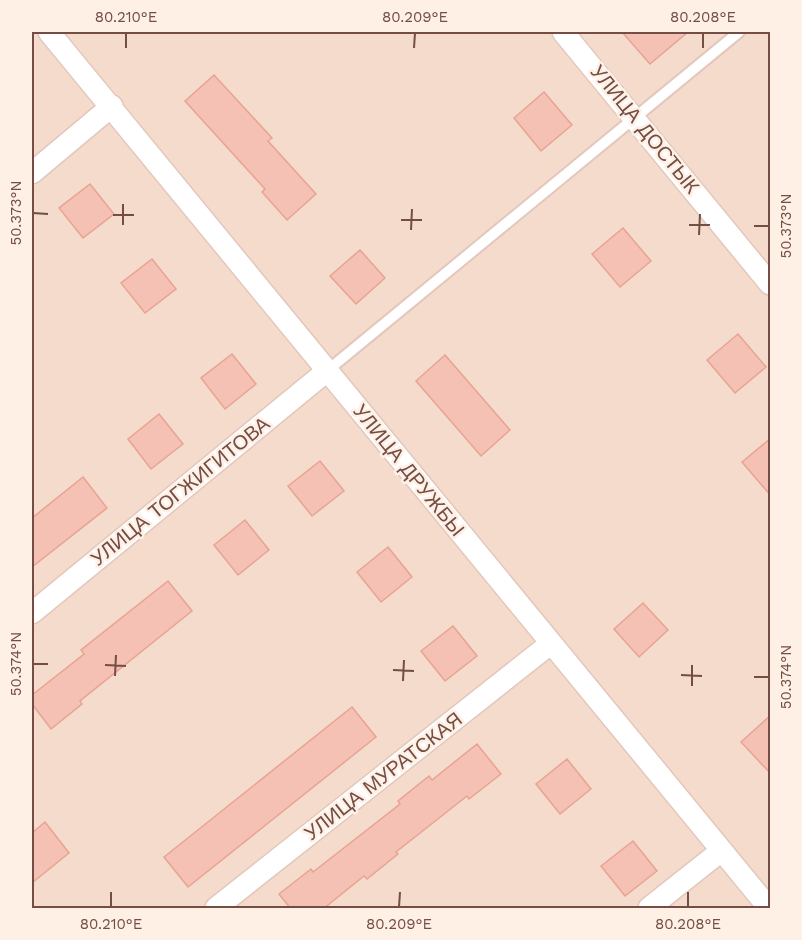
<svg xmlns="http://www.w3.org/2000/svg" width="802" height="940" font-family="'Work Sans',sans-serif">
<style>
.residential{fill:#f5dbcc}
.building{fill:#f4c1b4;stroke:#e8a393;stroke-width:1.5}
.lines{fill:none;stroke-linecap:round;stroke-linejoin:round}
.service-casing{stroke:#e3c7bc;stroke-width:14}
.minor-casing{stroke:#e3c7bc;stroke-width:24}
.service{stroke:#fff;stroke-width:10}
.minor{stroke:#fff;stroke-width:21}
.ticks{fill:none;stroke:#744d45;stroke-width:2}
.labels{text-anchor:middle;stroke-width:5;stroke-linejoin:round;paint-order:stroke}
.street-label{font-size:20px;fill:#744d45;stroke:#fff0e5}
.neatline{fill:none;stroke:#744d45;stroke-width:2}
.ticks-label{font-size:15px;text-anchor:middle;fill:#744d45}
</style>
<rect width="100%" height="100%" fill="#fdebdd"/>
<rect class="residential" x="32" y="32" width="738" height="876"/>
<g class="building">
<path d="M 622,32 L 688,32 L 650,64 Z"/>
<path d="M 214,75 L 272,138 L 268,141 L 316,194 L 287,220 L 262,192 L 265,189 L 185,101 Z"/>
<path d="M 544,92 L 572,125 L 541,151 L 514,118 Z"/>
<path d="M 90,184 L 114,214 L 83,238 L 59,208 Z"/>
<path d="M 623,228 L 651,261 L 620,287 L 592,254 Z"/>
<path d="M 360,250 L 385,278 L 356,304 L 330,276 Z"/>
<path d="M 152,259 L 176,289 L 145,313 L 121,283 Z"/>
<path d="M 738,334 L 766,367 L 735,393 L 707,360 Z"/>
<path d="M 232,354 L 256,384 L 225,409 L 201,378 Z"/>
<path d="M 445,355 L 510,430 L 481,456 L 416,381 Z"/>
<path d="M 159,414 L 183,444 L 151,469 L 128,439 Z"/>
<path d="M 771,438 L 771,496 L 742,462 Z"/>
<path d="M 320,461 L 344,491 L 312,516 L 288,486 Z"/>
<path d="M 83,477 L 107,508 L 32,567 L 32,518 Z"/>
<path d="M 245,520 L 269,550 L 238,575 L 214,545 Z"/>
<path d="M 388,547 L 412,577 L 381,602 L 357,572 Z"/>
<path d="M 168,581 L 192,611 L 80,701 L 82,704 L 51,729 L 32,704 L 32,695 L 84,654 L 81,650 Z"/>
<path d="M 643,603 L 668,630 L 639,657 L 614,629 Z"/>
<path d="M 453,626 L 477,656 L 445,681 L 421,651 Z"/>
<path d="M 352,707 L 376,737 L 188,887 L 164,857 Z"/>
<path d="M 771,715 L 771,774 L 741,742 Z"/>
<path d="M 477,744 L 501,774 L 469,799 L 467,796 L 396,852 L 398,854 L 367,879 L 364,876 L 323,909 L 291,909 L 279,894 L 311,869 L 313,872 L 400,804 L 398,801 L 429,776 L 432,780 Z"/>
<path d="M 567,759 L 591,789 L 560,814 L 536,784 Z"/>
<path d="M 45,822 L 69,853 L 32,883 L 32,833 Z"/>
<path d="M 633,841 L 657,871 L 625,896 L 601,866 Z"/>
</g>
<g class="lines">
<g class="service-casing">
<path id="service" d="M 328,370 L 739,32"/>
</g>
<g class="minor-casing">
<g id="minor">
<path d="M 49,32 L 769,908"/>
<path d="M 563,32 L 770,284"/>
<path d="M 32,173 L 112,106"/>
<path d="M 32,613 L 328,370"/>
<path d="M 216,908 L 550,644"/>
<path d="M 649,908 L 721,851"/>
</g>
</g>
<use href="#service" class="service"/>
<use href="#minor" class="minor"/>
</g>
<path class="ticks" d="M 126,48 L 126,33M 414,48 L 415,33M 703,48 L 703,33M 33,213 L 48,214M 113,215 L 134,215M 401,220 L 422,220M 123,225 L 123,204M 689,225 L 710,225M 754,226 L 769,226M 411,230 L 412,209M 699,235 L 700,214M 33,664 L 48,664M 105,665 L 126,666M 393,670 L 414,671M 681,675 L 702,676M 115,676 L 116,655M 754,677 L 769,677M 403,681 L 404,660M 692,686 L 692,665M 111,907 L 111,892M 399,907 L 400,892M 688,907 L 688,892"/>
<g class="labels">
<g class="street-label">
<text transform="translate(645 129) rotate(51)" y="7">УЛИЦА ДОСТЫК</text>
<text transform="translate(409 470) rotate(51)" y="7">УЛИЦА ДРУЖБЫ</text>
<text transform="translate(180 491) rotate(-39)" y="7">УЛИЦА ТОГЖИГИТОВА</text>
<text transform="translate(383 776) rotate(-38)" y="7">УЛИЦА МУРАТСКАЯ</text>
</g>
</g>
<rect width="802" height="940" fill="none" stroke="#fff0e5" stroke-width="66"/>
<rect x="33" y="33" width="736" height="874" class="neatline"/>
<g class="ticks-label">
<text x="126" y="22">80.210°E</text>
<text x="415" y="22">80.209°E</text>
<text x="703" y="22">80.208°E</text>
<text transform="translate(16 213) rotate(-90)" y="5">50.373°N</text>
<text transform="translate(786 226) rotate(-90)" y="5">50.373°N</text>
<text transform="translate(16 664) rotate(-90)" y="5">50.374°N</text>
<text transform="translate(786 677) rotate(-90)" y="5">50.374°N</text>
<text x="111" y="929">80.210°E</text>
<text x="399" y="929">80.209°E</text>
<text x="688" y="929">80.208°E</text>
</g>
</svg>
